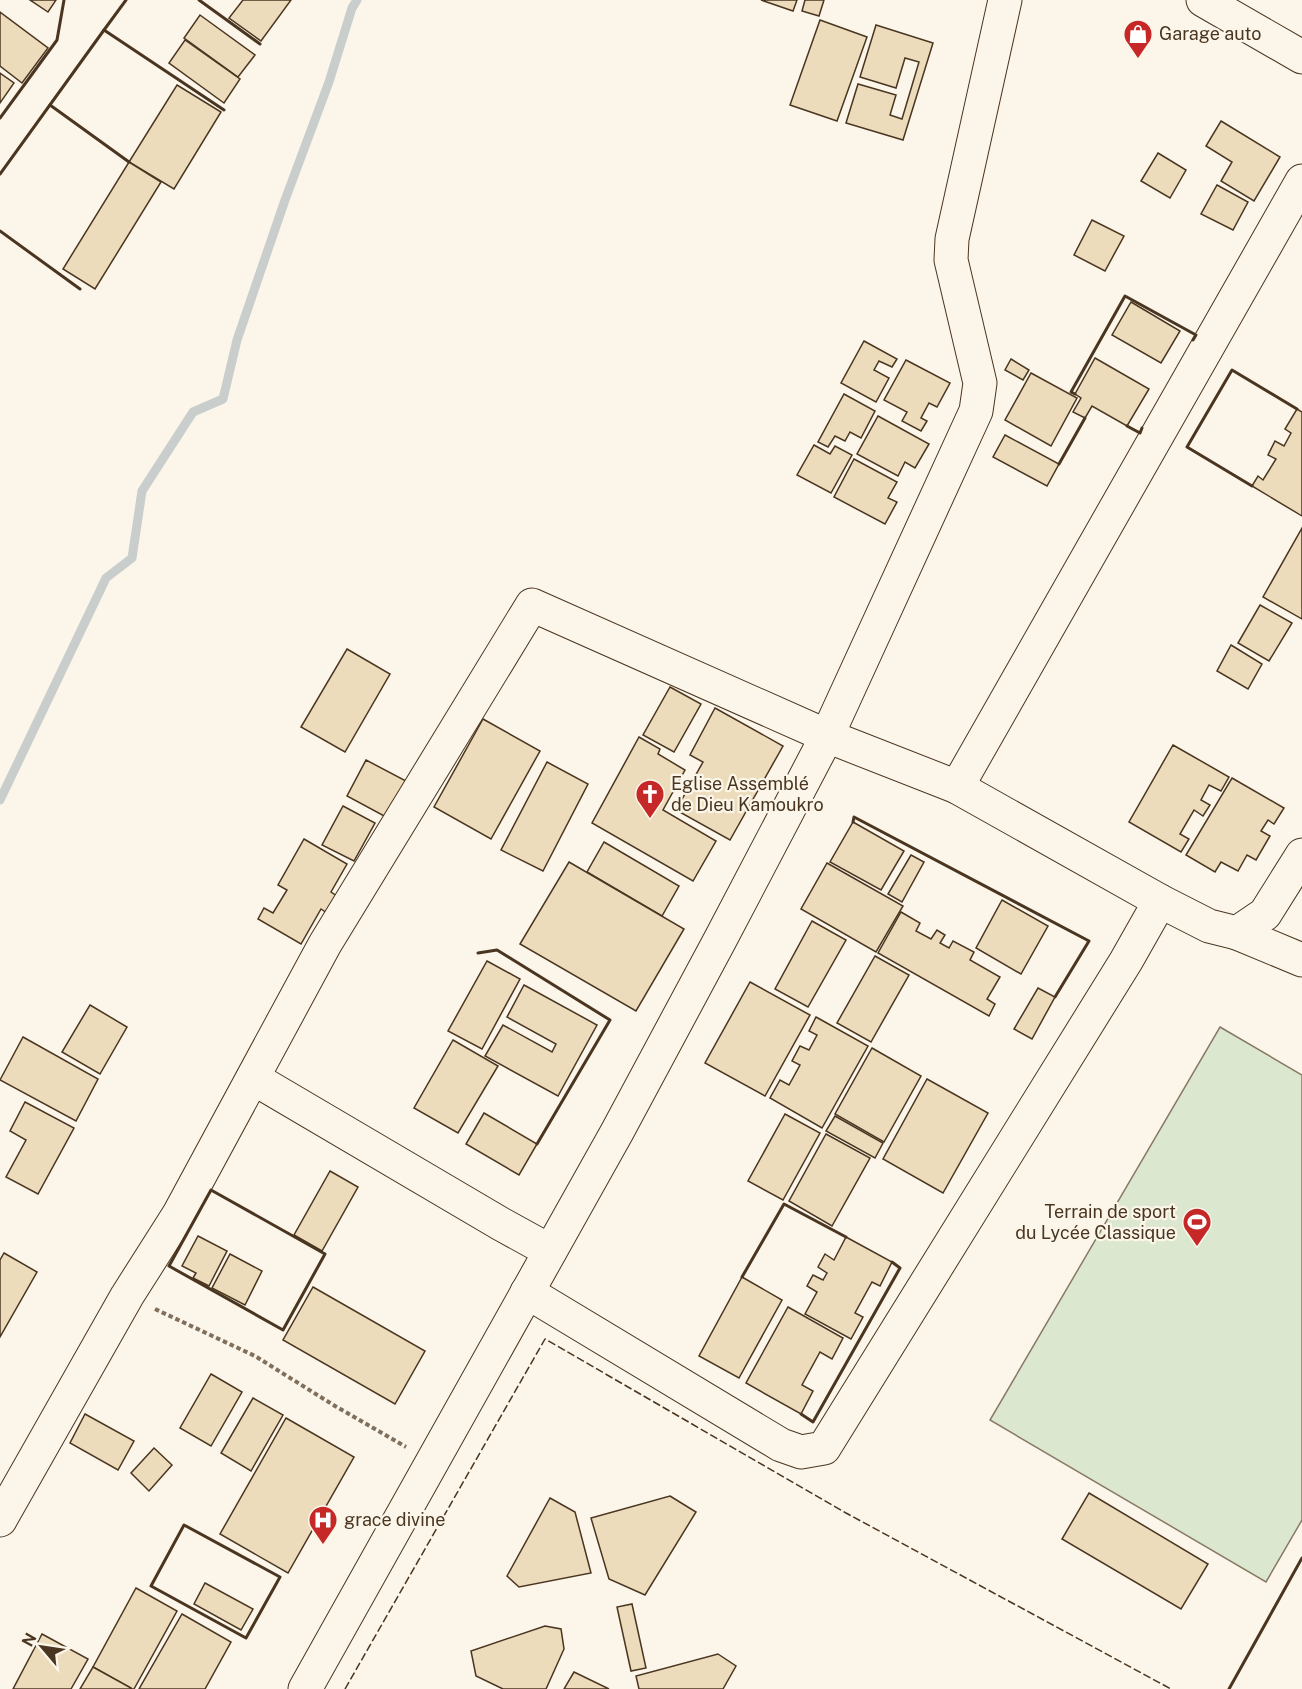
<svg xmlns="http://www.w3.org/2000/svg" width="1302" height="1689" font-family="'Public Sans',sans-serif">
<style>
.green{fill:#dce7d0;stroke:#887966;stroke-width:1.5}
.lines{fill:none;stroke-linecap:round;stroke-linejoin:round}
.stream{stroke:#c9cecd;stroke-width:9}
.building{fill:#ecdcbc;stroke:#4a3520;stroke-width:1.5}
.minor-casing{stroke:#4a3520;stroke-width:35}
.path{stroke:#7f6f5c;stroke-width:4;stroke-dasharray:4.5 3;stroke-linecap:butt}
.minor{stroke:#fbf6e9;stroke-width:33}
.fence{stroke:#4a3520;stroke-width:1.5;stroke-dasharray:8 3;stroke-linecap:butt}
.wall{stroke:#4a3520;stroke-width:3}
.labels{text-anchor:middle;stroke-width:4.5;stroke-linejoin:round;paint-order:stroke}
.poi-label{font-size:18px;fill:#4a3520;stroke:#fbf6e9;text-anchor:start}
</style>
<rect width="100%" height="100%" fill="#fbf6e9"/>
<path class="green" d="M 1220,1027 L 1302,1075 L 1302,1520 L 1266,1582 L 990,1420 Z"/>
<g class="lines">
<path class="stream" d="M 0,800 L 106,578 L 132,558 L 142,491 L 193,412 L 223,399 L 237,340 L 285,200 L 329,82 L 352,8 L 357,0"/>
</g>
<g class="building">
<path d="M 30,0 L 56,0 L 48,12 Z"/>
<path d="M 243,0 L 291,0 L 261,41 L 229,18 Z"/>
<path d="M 761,0 L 797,0 L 793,11 Z"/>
<path d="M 805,0 L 824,0 L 819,16 L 802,11 Z"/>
<path d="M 0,12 L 48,48 L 22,83 L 0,66 Z"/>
<path d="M 200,15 L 255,55 L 238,77 L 184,38 Z"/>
<path d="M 820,20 L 867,37 L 837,121 L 790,105 Z"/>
<path d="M 876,25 L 933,43 L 903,140 L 846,123 L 858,84 L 896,95 L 890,115 L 902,119 L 919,62 L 905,58 L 896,88 L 860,77 Z"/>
<path d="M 185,40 L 240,79 L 224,103 L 169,63 Z"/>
<path d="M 0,73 L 14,83 L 0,103 Z"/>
<path d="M 177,85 L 221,112 L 174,189 L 129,162 Z"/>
<path d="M 1221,121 L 1280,157 L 1254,201 L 1221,181 L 1232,162 L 1206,146 Z"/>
<path d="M 1158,153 L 1186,170 L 1170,198 L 1141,181 Z"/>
<path d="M 129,162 L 161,182 L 95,289 L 63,269 Z"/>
<path d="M 1217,185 L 1248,202 L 1233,230 L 1201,214 Z"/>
<path d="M 1092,220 L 1124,236 L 1105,271 L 1074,255 Z"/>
<path d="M 1131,302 L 1180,331 L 1161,363 L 1112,335 Z"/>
<path d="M 864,341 L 897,359 L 892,367 L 879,361 L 874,370 L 889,378 L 876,402 L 841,383 Z"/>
<path d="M 1095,358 L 1149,389 L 1127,426 L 1092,406 L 1085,418 L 1073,412 L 1081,398 L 1075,394 Z"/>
<path d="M 1011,359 L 1029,370 L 1023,380 L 1005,370 Z"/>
<path d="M 906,360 L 950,383 L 937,407 L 929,403 L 921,418 L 927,421 L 921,431 L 902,421 L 907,412 L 884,400 Z"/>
<path d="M 1031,373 L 1077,398 L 1051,446 L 1005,420 Z"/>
<path d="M 844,394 L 875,411 L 861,438 L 850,432 L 845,441 L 835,436 L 828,447 L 818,442 Z"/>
<path d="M 1297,409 L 1302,412 L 1302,516 L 1252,486 L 1258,476 L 1263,480 L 1276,459 L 1268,455 L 1275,441 L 1284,446 L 1291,433 L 1285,429 Z"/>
<path d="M 878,416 L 929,444 L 915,468 L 905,462 L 898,476 L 857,454 Z"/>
<path d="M 1005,435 L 1059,464 L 1047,486 L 993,457 Z"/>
<path d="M 814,445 L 830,454 L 835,446 L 852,455 L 831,493 L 797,475 Z"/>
<path d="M 854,459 L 897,482 L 888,498 L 897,502 L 885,524 L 834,497 Z"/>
<path d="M 1302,528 L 1302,619 L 1263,597 Z"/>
<path d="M 1260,605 L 1292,623 L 1269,661 L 1238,643 Z"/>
<path d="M 1231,645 L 1262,664 L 1248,689 L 1217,671 Z"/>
<path d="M 347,649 L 390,674 L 345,752 L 301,727 Z"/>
<path d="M 670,687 L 701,704 L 674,752 L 643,735 Z"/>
<path d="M 715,708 L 783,746 L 730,840 L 676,810 L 703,762 L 690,755 Z"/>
<path d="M 483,719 L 540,751 L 491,839 L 434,807 Z"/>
<path d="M 639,737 L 660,749 L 658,754 L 685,770 L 663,810 L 716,841 L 693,881 L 592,823 Z"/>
<path d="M 1173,745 L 1229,777 L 1221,791 L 1209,785 L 1201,800 L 1210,805 L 1203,816 L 1194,810 L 1180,834 L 1189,839 L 1181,852 L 1129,822 Z"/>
<path d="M 366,760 L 406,781 L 386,817 L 347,796 Z"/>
<path d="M 547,762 L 588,784 L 543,871 L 501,850 Z"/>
<path d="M 1232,778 L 1284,808 L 1274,824 L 1268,820 L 1261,831 L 1270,836 L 1256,860 L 1247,855 L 1238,871 L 1221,862 L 1215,872 L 1186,855 Z"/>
<path d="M 343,806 L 375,823 L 354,861 L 322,845 Z"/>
<path d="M 853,822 L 904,851 L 881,890 L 830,862 Z"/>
<path d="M 304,839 L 347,864 L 331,892 L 337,896 L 327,913 L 321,909 L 301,944 L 258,919 L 264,908 L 273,913 L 287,890 L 278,885 Z"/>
<path d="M 604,842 L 679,886 L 662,916 L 587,872 Z"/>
<path d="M 911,855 L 924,862 L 902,902 L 888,894 Z"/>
<path d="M 569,862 L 684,929 L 636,1011 L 520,944 Z"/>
<path d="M 827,863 L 903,906 L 876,952 L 801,909 Z"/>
<path d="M 1002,900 L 1048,926 L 1021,974 L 976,948 Z"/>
<path d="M 901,912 L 920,923 L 916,931 L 931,939 L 937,930 L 945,935 L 940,943 L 949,948 L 953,941 L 974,952 L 970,960 L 1000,977 L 987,999 L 995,1004 L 989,1016 L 878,953 Z"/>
<path d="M 812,921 L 846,940 L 808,1007 L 775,989 Z"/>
<path d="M 875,956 L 909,975 L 871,1042 L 837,1023 Z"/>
<path d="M 487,961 L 520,979 L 482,1049 L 448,1031 Z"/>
<path d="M 750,982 L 810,1015 L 765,1096 L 705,1063 Z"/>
<path d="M 524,985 L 597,1025 L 558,1096 L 485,1056 L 503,1025 L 552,1052 L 556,1044 L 507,1017 Z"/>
<path d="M 1038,988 L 1055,997 L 1032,1039 L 1014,1029 Z"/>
<path d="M 90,1005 L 127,1027 L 100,1074 L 62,1052 Z"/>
<path d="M 816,1017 L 868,1046 L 822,1128 L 770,1098 L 780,1080 L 789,1085 L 800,1065 L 792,1061 L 800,1046 L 809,1050 L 817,1035 L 809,1031 Z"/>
<path d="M 23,1037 L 98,1079 L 76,1121 L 0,1080 Z"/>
<path d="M 453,1040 L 498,1066 L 458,1133 L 414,1108 Z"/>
<path d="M 872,1048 L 921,1076 L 884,1142 L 835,1114 Z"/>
<path d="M 927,1079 L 988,1113 L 943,1193 L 883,1159 Z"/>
<path d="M 25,1102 L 74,1128 L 38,1194 L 6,1177 L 26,1140 L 10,1131 Z"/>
<path d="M 484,1113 L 537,1144 L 519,1175 L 466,1144 Z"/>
<path d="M 785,1114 L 820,1133 L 783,1200 L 748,1181 Z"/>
<path d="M 835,1116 L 883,1143 L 875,1158 L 826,1131 Z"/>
<path d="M 826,1134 L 870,1158 L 832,1226 L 789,1201 Z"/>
<path d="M 330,1171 L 358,1187 L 322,1251 L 294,1235 Z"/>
<path d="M 198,1236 L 227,1251 L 209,1286 L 193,1278 L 196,1273 L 182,1266 Z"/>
<path d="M 846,1237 L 892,1262 L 880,1286 L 872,1282 L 855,1313 L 863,1317 L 851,1339 L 805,1314 L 817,1292 L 807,1286 L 813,1275 L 823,1280 L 827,1273 L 818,1267 L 825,1254 L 834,1260 Z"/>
<path d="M 4,1253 L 37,1272 L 0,1337 L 0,1260 Z"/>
<path d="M 230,1254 L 262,1271 L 245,1305 L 212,1288 Z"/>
<path d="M 742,1277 L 782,1300 L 739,1378 L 699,1356 Z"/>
<path d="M 313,1287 L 425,1351 L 395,1404 L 283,1340 Z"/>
<path d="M 788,1307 L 843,1338 L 832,1359 L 820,1352 L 802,1385 L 813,1391 L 801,1414 L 746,1383 Z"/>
<path d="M 211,1374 L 242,1392 L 211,1446 L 180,1428 Z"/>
<path d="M 253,1398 L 283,1415 L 251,1471 L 221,1453 Z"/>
<path d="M 85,1414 L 134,1441 L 118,1470 L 70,1443 Z"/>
<path d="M 286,1418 L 354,1457 L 288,1573 L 220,1534 Z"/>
<path d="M 154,1448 L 172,1465 L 149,1491 L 131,1473 Z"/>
<path d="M 1089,1493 L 1208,1564 L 1181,1609 L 1062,1539 Z"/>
<path d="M 670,1496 L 696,1512 L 645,1595 L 609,1579 L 591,1518 Z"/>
<path d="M 550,1498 L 575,1512 L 591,1573 L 519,1587 L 507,1576 Z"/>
<path d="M 205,1583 L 253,1609 L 241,1630 L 194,1604 Z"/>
<path d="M 136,1588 L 177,1611 L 134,1689 L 132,1689 L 93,1667 Z"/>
<path d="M 632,1604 L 646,1668 L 631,1671 L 617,1607 Z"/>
<path d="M 182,1614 L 231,1642 L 205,1689 L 139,1689 Z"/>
<path d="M 545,1626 L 561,1629 L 564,1649 L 546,1689 L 503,1689 L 476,1676 L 471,1651 Z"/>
<path d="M 42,1634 L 88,1659 L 71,1689 L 13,1689 Z"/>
<path d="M 718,1654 L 736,1666 L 723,1689 L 639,1689 L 636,1676 Z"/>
<path d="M 93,1667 L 131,1688 L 131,1689 L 80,1689 Z"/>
<path d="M 574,1672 L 609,1689 L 564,1689 Z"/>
</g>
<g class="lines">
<g class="minor-casing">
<g id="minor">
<path d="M 1203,0 L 1302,57"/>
<path d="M 957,787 L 1302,181"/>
<path d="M 1237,933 L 1302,960"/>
<path d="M 253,1078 L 501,1224 L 550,1251"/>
<path d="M 527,1292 L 781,1445 L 801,1452 L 824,1448 L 1126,961 L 1160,901"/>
<path d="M 0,1520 L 127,1296 L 179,1214 L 325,944 L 532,605 L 827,736 L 957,787 L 1160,901 L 1209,926 L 1237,933 L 1265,914 L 1302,855"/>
<path d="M 305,1689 L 617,1132 L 720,940 L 827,736 L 976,411 L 980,383 L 951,260 L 952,239 L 1005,0"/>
</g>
</g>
<path class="path" d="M 155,1309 L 255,1356 L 335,1406 L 406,1447"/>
<use href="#minor" class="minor"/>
<path class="fence" d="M 345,1689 L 545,1339 L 846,1513 L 1171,1689"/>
<g class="wall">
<path d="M 126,0 L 104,30 L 224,110"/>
<path d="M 199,0 L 260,44"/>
<path d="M 50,105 L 129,162"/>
<path d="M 0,118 L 57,40 L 64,0"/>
<path d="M 0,174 L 104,30"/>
<path d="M 0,231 L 80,289"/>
<path d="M 1075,394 L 1071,392 L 1125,296 L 1196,335 L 1193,340"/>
<path d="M 1127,426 L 1140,433 L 1142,428"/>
<path d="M 1059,464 L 1085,418"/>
<path d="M 1252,486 L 1187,447 L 1232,370 L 1297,409"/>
<path d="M 853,822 L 854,817 L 1089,941 L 1055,997"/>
<path d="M 478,953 L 497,950 L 610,1020 L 537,1144"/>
<path d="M 211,1190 L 325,1254 L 283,1330 L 169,1266 Z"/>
<path d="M 742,1277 L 784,1204 L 846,1237"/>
<path d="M 801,1414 L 813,1422 L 900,1268 L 892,1262"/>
<path d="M 184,1525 L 280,1577 L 246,1638 L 151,1586 Z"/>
<path d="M 1229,1689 L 1302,1558"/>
</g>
</g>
<defs>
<g id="shop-pin" transform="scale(1.5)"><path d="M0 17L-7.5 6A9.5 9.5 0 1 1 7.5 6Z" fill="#c62828" stroke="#fbf6e9"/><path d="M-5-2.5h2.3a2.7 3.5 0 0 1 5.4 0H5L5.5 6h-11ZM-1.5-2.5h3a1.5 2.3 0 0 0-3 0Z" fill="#fff"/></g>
<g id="church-pin" transform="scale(1.5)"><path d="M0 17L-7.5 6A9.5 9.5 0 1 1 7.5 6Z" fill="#c62828" stroke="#fbf6e9"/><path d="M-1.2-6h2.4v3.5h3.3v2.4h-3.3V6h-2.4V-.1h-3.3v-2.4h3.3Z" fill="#fff"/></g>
<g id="stadium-pin" transform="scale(1.5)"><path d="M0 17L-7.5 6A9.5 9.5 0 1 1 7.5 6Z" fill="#c62828" stroke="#fbf6e9"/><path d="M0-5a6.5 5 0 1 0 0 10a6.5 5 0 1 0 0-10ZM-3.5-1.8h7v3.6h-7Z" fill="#fff"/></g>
<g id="hospital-pin" transform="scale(1.5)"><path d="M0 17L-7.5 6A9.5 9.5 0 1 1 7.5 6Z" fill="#c62828" stroke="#fbf6e9"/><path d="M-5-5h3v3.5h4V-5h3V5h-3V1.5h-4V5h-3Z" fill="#fff"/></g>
</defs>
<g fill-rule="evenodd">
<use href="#shop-pin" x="1138" y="34"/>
<use href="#church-pin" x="650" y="794"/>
<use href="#stadium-pin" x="1197" y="1222"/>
<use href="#hospital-pin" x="323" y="1520"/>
</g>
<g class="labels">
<g class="poi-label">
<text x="1159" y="40">Garage auto</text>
<text x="671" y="790">Eglise Assemblé<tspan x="671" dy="21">de Dieu Kamoukro</tspan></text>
<text x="1176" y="1218" text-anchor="end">Terrain de sport<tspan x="1176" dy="21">du Lycée Classique</tspan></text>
<text x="344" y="1526">grace divine</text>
</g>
</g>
<g transform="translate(42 1647) rotate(299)" stroke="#fbf6e9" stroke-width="4.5" paint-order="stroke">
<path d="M0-4.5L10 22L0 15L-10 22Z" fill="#4a3520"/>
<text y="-9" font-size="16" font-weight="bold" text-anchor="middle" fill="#4a3520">N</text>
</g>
</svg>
